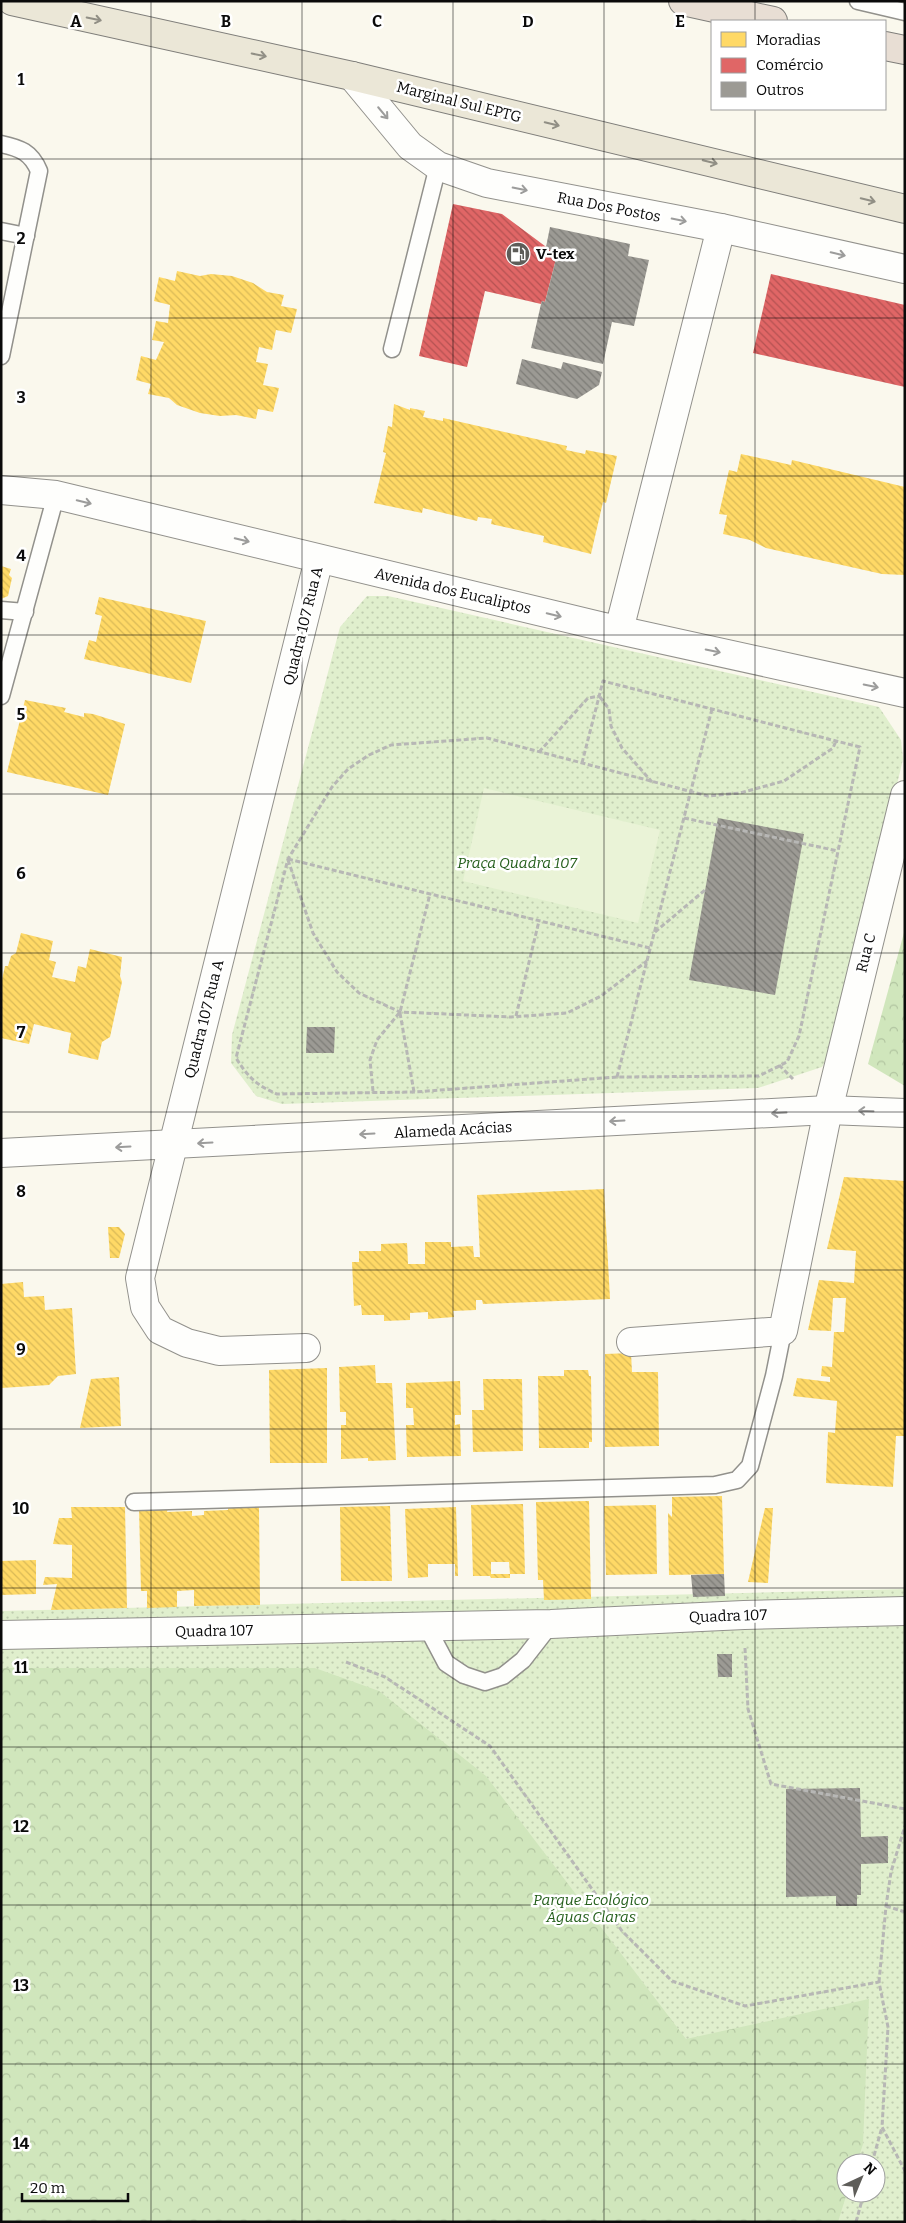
<svg xmlns="http://www.w3.org/2000/svg" width="906" height="2223" font-family="Bitter,serif">
<style>
.grass{fill:url(#grass-dots);fill-rule:evenodd}
.forest{fill:url(#forest-crowns)}
.pitch{fill:#eaf3d7}
.homes{fill:url(#homes-back-hatch);fill-rule:evenodd}
.shops{fill:url(#shops-back-hatch)}
.building{fill:url(#building-back-hatch)}
.lines{fill:none;stroke-linecap:round;stroke-linejoin:round}
.service-casing{stroke:#92918c;stroke-width:19}
.minor-casing{stroke:#92918c;stroke-width:30}
.tertiary-casing{stroke:#92918c;stroke-width:30}
.primary-casing{stroke:#7f7e7a;stroke-width:30}
.motorway-casing{stroke:#7f7e7a;stroke-width:30}
.path{stroke:#b7b7b5;stroke-width:3;stroke-dasharray:5 2.5;stroke-linecap:butt}
.service{stroke:#fefefc;stroke-width:16}
.minor{stroke:#fefefc;stroke-width:28}
.tertiary{stroke:#fefefc;stroke-width:28}
.primary{stroke:#ebe7d7;stroke-width:28}
.motorway{stroke:#e8ded4;stroke-width:28}
.oneway{stroke:#918f85}
.oneway2{stroke:#9c9c9b}
.grid{fill:none;stroke:#0a0a0a;stroke-width:1;stroke-opacity:0.55}
.labels{text-anchor:middle;stroke-width:5;stroke-linejoin:round;paint-order:stroke}
.street-label{font-size:15px;fill:#0a0a0a;stroke:#fff}
.poi-label{font-size:15px;font-weight:bold;fill:#0a0a0a;stroke:#fff;text-anchor:start}
.park-label{font-size:15px;font-style:italic;fill:#26601d;stroke:#fff}
.grid-label{font-size:16px;text-anchor:middle;font-weight:bold;fill:#0a0a0a;stroke:#fff;stroke-width:5;stroke-linejoin:round;paint-order:stroke}
</style>
<defs>
<pattern id="grass-dots" width="8" height="8" patternUnits="userSpaceOnUse" patternTransform="scale(1.25)"><rect width="8" height="8" fill="#e0efcd"/><path d="M2 2h.1M6 6h.1" fill="none" stroke="#bfccaf" stroke-width="1.8" stroke-linecap="round"/></pattern>
<pattern id="forest-crowns" width="20" height="18" patternUnits="userSpaceOnUse" patternTransform="scale(1.25)"><rect width="20" height="18" fill="#d0e6bc"/><path d="M2 6a3 3 0 1 1 6 0M12 15a3 3 0 1 1 6 0" fill="none" stroke="#b1c4a0"/></pattern>
<pattern id="homes-back-hatch" width="6" height="6" patternUnits="userSpaceOnUse" patternTransform="scale(1.25)"><rect width="6" height="6" fill="#ffd966"/><path d="M-1 5l2 2M0 0l6 6M5-1l2 2" fill="none" stroke="#d9b957"/></pattern>
<pattern id="shops-back-hatch" width="6" height="6" patternUnits="userSpaceOnUse" patternTransform="scale(1.25)"><rect width="6" height="6" fill="#e06666"/><path d="M-1 5l2 2M0 0l6 6M5-1l2 2" fill="none" stroke="#b45252"/></pattern>
<pattern id="building-back-hatch" width="6" height="6" patternUnits="userSpaceOnUse" patternTransform="scale(1.25)"><rect width="6" height="6" fill="#9c9a94"/><path d="M-1 5l2 2M0 0l6 6M5-1l2 2" fill="none" stroke="#7d7c77"/></pattern>
</defs>
<rect width="100%" height="100%" fill="#faf8ed"/>
<g class="grass">
<path d="M 367,596 L 388,596 L 879,707 L 901,740 L 903,759 L 837,1041 L 822,1067 L 758,1088 L 282,1104 L 256,1096 L 231,1063 L 232,1035 L 340,627 Z"/>
<path d="M 905,1589 L 905,2222 L 1,2222 L 1,1611 ZM 846,2163 L 876,2163 L 876,2193 L 846,2193 Z"/>
</g>
<g class="forest">
<path d="M 905,929 L 905,1086 L 868,1064 Z"/>
<path d="M 1,1668 L 315,1668 L 379,1691 L 486,1776 L 686,2039 L 869,1999 L 863,2144 L 857,2163 L 846,2163 L 847,2193 L 838,2222 L 1,2222 Z"/>
</g>
<path class="pitch" d="M 484,788 L 660,830 L 638,923 L 463,881 Z"/>
<g class="homes">
<path d="M 177,271 L 200,276 L 211,274 L 232,276 L 253,283 L 267,292 L 284,295 L 281,306 L 297,309 L 291,333 L 276,330 L 272,350 L 259,347 L 256,362 L 268,364 L 263,385 L 279,388 L 273,412 L 258,409 L 256,419 L 236,415 L 220,416 L 200,413 L 177,405 L 169,398 L 148,394 L 151,384 L 136,380 L 141,356 L 156,360 L 164,342 L 152,340 L 156,321 L 168,323 L 170,305 L 154,301 L 159,277 L 175,281 Z"/>
<path d="M 394,404 L 410,410 L 410,408 L 425,411 L 423,417 L 443,421 L 443,418 L 567,446 L 566,450 L 585,454 L 586,450 L 617,456 L 606,503 L 603,502 L 591,554 L 543,542 L 544,536 L 491,524 L 492,519 L 478,517 L 477,521 L 423,508 L 422,513 L 374,503 L 386,453 L 383,452 L 388,426 L 392,427 Z"/>
<path d="M 741,454 L 791,465 L 792,460 L 905,487 L 905,575 L 882,574 L 766,548 L 750,540 L 723,534 L 727,515 L 719,514 L 729,470 L 737,472 Z"/>
<path d="M 1,566 L 11,569 L 9,575 L 12,578 L 8,596 L 1,599 Z"/>
<path d="M 99,597 L 206,621 L 191,683 L 84,659 L 89,640 L 96,642 L 102,616 L 95,614 Z"/>
<path d="M 25,700 L 66,708 L 64,712 L 84,717 L 84,713 L 93,714 L 125,724 L 108,795 L 7,772 Z"/>
<path d="M 21,933 L 53,941 L 49,960 L 56,962 L 52,977 L 75,982 L 78,966 L 86,968 L 90,949 L 122,957 L 120,976 L 122,982 L 110,1037 L 102,1042 L 98,1060 L 68,1053 L 71,1033 L 34,1024 L 29,1044 L 1,1038 L 1,984 L 5,966 L 8,966 L 11,956 L 16,953 Z"/>
<path d="M 844,1177 L 905,1181 L 905,1436 L 896,1436 L 893,1487 L 826,1483 L 828,1432 L 835,1433 L 837,1401 L 793,1396 L 797,1378 L 830,1382 L 830,1377 L 821,1376 L 822,1366 L 832,1367 L 834,1332 L 844,1332 L 846,1298 L 833,1298 L 831,1331 L 808,1330 L 819,1280 L 854,1283 L 856,1251 L 827,1249 Z"/>
<path d="M 604,1189 L 610,1299 L 483,1304 L 482,1300 L 476,1300 L 476,1310 L 453,1311 L 454,1317 L 428,1319 L 428,1312 L 410,1313 L 410,1320 L 384,1321 L 384,1315 L 362,1315 L 361,1305 L 354,1306 L 352,1262 L 359,1262 L 359,1251 L 381,1251 L 381,1244 L 407,1243 L 408,1264 L 425,1264 L 425,1242 L 451,1242 L 451,1247 L 473,1246 L 474,1257 L 480,1257 L 477,1195 Z"/>
<path d="M 108,1227 L 119,1227 L 125,1234 L 119,1258 L 110,1258 Z"/>
<path d="M 23,1282 L 24,1297 L 44,1296 L 45,1310 L 72,1308 L 76,1374 L 58,1376 L 49,1385 L 1,1388 L 1,1284 Z"/>
<path d="M 631,1353 L 632,1372 L 658,1372 L 659,1446 L 605,1447 L 605,1354 Z"/>
<path d="M 375,1365 L 376,1383 L 392,1383 L 396,1460 L 368,1461 L 368,1458 L 341,1459 L 341,1425 L 346,1425 L 346,1412 L 340,1412 L 339,1367 Z"/>
<path d="M 327,1368 L 327,1463 L 270,1463 L 269,1370 Z"/>
<path d="M 564,1370 L 588,1370 L 589,1376 L 591,1376 L 592,1442 L 589,1442 L 589,1448 L 539,1448 L 538,1376 L 564,1376 Z"/>
<path d="M 119,1377 L 121,1426 L 80,1428 L 91,1379 Z"/>
<path d="M 483,1379 L 522,1379 L 523,1451 L 473,1452 L 472,1410 L 484,1410 Z"/>
<path d="M 460,1381 L 461,1415 L 455,1415 L 455,1425 L 460,1424 L 461,1456 L 407,1457 L 406,1425 L 414,1425 L 413,1408 L 406,1408 L 406,1383 Z"/>
<path d="M 722,1496 L 724,1574 L 669,1575 L 668,1513 L 672,1517 L 672,1497 Z"/>
<path d="M 589,1501 L 591,1599 L 544,1600 L 543,1580 L 538,1580 L 536,1502 Z"/>
<path d="M 523,1504 L 525,1574 L 510,1574 L 510,1578 L 491,1578 L 490,1576 L 473,1576 L 471,1505 ZM 491,1562 L 509,1562 L 510,1574 L 491,1574 Z"/>
<path d="M 656,1505 L 657,1574 L 606,1575 L 604,1506 Z"/>
<path d="M 228,1506 L 259,1506 L 260,1605 L 194,1606 L 194,1590 L 177,1591 L 177,1607 L 147,1608 L 147,1591 L 141,1591 L 139,1508 L 168,1507 L 167,1512 L 192,1511 L 192,1516 L 204,1515 L 204,1511 L 228,1510 Z"/>
<path d="M 390,1506 L 392,1581 L 341,1581 L 340,1507 Z"/>
<path d="M 71,1507 L 125,1507 L 127,1608 L 51,1610 L 57,1584 L 43,1585 L 45,1577 L 72,1578 L 72,1545 L 53,1544 L 59,1518 L 72,1518 Z"/>
<path d="M 456,1507 L 458,1576 L 455,1576 L 455,1564 L 428,1564 L 428,1577 L 408,1578 L 405,1509 Z"/>
<path d="M 765,1508 L 773,1508 L 768,1583 L 748,1582 Z"/>
<path d="M 36,1560 L 36,1594 L 1,1595 L 1,1561 Z"/>
</g>
<g class="shops">
<path d="M 453,204 L 502,214 L 557,255 L 545,302 L 542,301 L 541,304 L 485,291 L 467,367 L 419,356 Z"/>
<path d="M 771,274 L 905,305 L 905,387 L 753,353 Z"/>
</g>
<g class="building">
<path d="M 550,227 L 630,244 L 628,256 L 649,260 L 634,326 L 612,322 L 603,364 L 531,348 L 541,304 L 542,301 L 545,302 L 557,255 L 546,247 Z"/>
<path d="M 522,359 L 561,369 L 563,362 L 602,372 L 599,385 L 577,399 L 516,384 Z"/>
<path d="M 718,818 L 804,834 L 775,995 L 689,980 Z"/>
<path d="M 307,1027 L 335,1027 L 334,1053 L 306,1053 Z"/>
<path d="M 724,1574 L 725,1596 L 693,1597 L 691,1575 Z"/>
<path d="M 717,1654 L 732,1654 L 732,1677 L 718,1677 Z"/>
<path d="M 860,1788 L 861,1837 L 888,1836 L 888,1863 L 861,1864 L 861,1895 L 857,1895 L 857,1906 L 836,1906 L 836,1896 L 786,1897 L 786,1789 Z"/>
</g>
<g class="lines">
<g class="service-casing">
<g id="service">
<path d="M 858,1 L 905,12"/>
<path d="M 1,144 C 20,148 31,152 39,171 L 1,356"/>
<path d="M 1,231 L 26,236"/>
<path d="M 392,349 L 438,166"/>
<path d="M 1,610 L 25,612"/>
<path d="M 1,696 L 56,495"/>
<path d="M 134,1502 L 715,1485 L 737,1480 L 750,1466 L 774,1376 L 783,1331"/>
<path d="M 427,1627 L 446,1663 L 464,1675 L 485,1682 L 503,1676 L 523,1660 L 551,1624"/>
</g>
</g>
<g class="minor-casing">
<g id="minor">
<path d="M 352,76 L 410,146 L 438,166 L 487,183 L 721,228 L 905,269"/>
<path d="M 619,630 L 721,228"/>
<path d="M 631,1342 L 783,1331 L 828,1110 L 905,795"/>
<path d="M 306,1348 L 219,1351 L 187,1343 L 160,1330 L 145,1307 L 140,1278 L 319,559"/>
<path d="M 1,1635 L 551,1624 L 744,1615 L 905,1611"/>
</g>
</g>
<g class="tertiary-casing">
<g id="tertiary">
<path d="M 1,490 L 56,495 L 600,626 L 905,693"/>
<path d="M 1,1153 L 828,1110 L 905,1113"/>
</g>
</g>
<g class="primary-casing">
<path id="primary" d="M 12,1 L 352,76 L 905,209"/>
</g>
<g class="motorway-casing">
<g id="motorway">
<path d="M 683,1 L 773,21"/>
<path d="M 885,46 L 905,50"/>
</g>
</g>
<g class="path">
<path d="M 600,697 L 609,709 L 611,726 L 622,748 L 652,782"/>
<path d="M 539,752 L 588,698 L 600,696"/>
<path d="M 582,763 L 603,681 L 836,741 L 860,747 L 799,1036 L 787,1062 L 759,1076 L 617,1077 L 414,1092 L 277,1094 C 256,1085 248,1077 236,1058 L 288,859 L 332,787 L 348,769 L 369,755 L 391,745 L 487,738 L 708,796 L 740,793 L 784,781 L 833,748 L 836,741"/>
<path d="M 684,818 L 838,851"/>
<path d="M 288,859 L 650,948"/>
<path d="M 288,860 L 313,933 L 337,972 L 359,993 L 400,1012 L 511,1017 L 567,1013 L 601,996 L 647,961"/>
<path d="M 655,932 L 705,890"/>
<path d="M 400,1013 L 414,1092"/>
<path d="M 516,1016 L 539,921"/>
<path d="M 779,1065 L 793,1079"/>
<path d="M 617,1077 L 712,709"/>
<path d="M 373,1091 L 370,1060 L 377,1040 L 400,1012 L 430,894"/>
<path d="M 745,1648 L 748,1709 L 771,1784 L 905,1809"/>
<path d="M 346,1662 L 385,1677 L 490,1746 L 622,1931 L 672,1981 L 745,2006 L 879,1982 L 888,2027 L 882,2127 L 905,2171"/>
<path d="M 886,1906 L 905,1912"/>
<path d="M 879,1982 L 886,1906 L 891,1872 L 905,1826"/>
<path d="M 872,2163 L 882,2127"/>
<path d="M 856,2222 L 864,2193"/>
</g>
<use href="#service" class="service"/>
<use href="#minor" class="minor"/>
<use href="#tertiary" class="tertiary"/>
<use href="#primary" class="primary"/>
<use href="#motorway" class="motorway"/>
</g>
<defs><path id="oneway-shaft" d="M-6 0H5M1.5-3L5.5 0L1.5 3" fill="none" stroke-width="1.6" stroke-linecap="round" stroke-linejoin="round" transform="scale(1.25)"/></defs>
<g class="oneway">
<use href="#oneway-shaft" transform="translate(94 19) rotate(12)"/>
<use href="#oneway-shaft" transform="translate(259 55) rotate(12)"/>
<use href="#oneway-shaft" transform="translate(552 124) rotate(14)"/>
<use href="#oneway-shaft" transform="translate(710 162) rotate(14)"/>
<use href="#oneway-shaft" transform="translate(868 200) rotate(14)"/>
</g>
<g class="oneway2">
<use href="#oneway-shaft" transform="translate(383 113) rotate(50)"/>
<use href="#oneway-shaft" transform="translate(520 189) rotate(11)"/>
<use href="#oneway-shaft" transform="translate(679 220) rotate(11)"/>
<use href="#oneway-shaft" transform="translate(838 254) rotate(13)"/>
<use href="#oneway-shaft" transform="translate(84 502) rotate(14)"/>
<use href="#oneway-shaft" transform="translate(242 540) rotate(14)"/>
<use href="#oneway-shaft" transform="translate(554 615) rotate(13)"/>
<use href="#oneway-shaft" transform="translate(713 651) rotate(12)"/>
<use href="#oneway-shaft" transform="translate(871 686) rotate(12)"/>
<use href="#oneway-shaft" transform="translate(866 1111) rotate(-178)"/>
<use href="#oneway-shaft" transform="translate(779 1113) rotate(177)"/>
<use href="#oneway-shaft" transform="translate(617 1121) rotate(177)"/>
<use href="#oneway-shaft" transform="translate(367 1134) rotate(177)"/>
<use href="#oneway-shaft" transform="translate(205 1143) rotate(177)"/>
<use href="#oneway-shaft" transform="translate(123 1147) rotate(177)"/>
</g>
<path class="grid" d="M 151,1 L 151,2222M 302,1 L 302,2222M 453,1 L 453,2222M 604,1 L 604,2222M 755,1 L 755,21M 755,109 L 755,2222M 1,159 L 905,159M 1,318 L 905,318M 1,476 L 905,476M 1,635 L 905,635M 1,794 L 905,794M 1,953 L 905,953M 1,1112 L 905,1112M 1,1270 L 905,1270M 1,1429 L 905,1429M 1,1588 L 905,1588M 1,1747 L 905,1747M 1,1905 L 905,1905M 1,2064 L 905,2064"/>
<defs>
<g id="fuel-disc" transform="scale(1.25)"><circle r="9.5" fill="#5e5d59" stroke="#fff"/><path d="M-5.5-6h7V0h2V4h1.3V-2.5L3-4.5l.8-.8L6-3V5H2.5V1h-1V6h-7ZM-4.2-4.7v3.2H.2V-4.7Z" fill="#fff"/></g>
</defs>
<g fill-rule="evenodd">
<use href="#fuel-disc" x="518" y="254"/>
</g>
<g class="labels">
<g class="street-label">
<text transform="translate(459 102) rotate(14)" y="5">Marginal Sul EPTG</text>
<text transform="translate(609 207) rotate(11)" y="5">Rua Dos Postos</text>
<text transform="translate(453 591) rotate(13)" y="5">Avenida dos Eucaliptos</text>
<text transform="translate(303 626) rotate(-76)" y="5">Quadra 107 Rua A</text>
<text transform="translate(866 953) rotate(-76)" y="5">Rua C</text>
<text transform="translate(204 1019) rotate(-76)" y="5">Quadra 107 Rua A</text>
<text transform="translate(453 1130) rotate(-3)" y="5">Alameda Acácias</text>
<text transform="translate(728 1616) rotate(-2)" y="5">Quadra 107</text>
<text transform="translate(214 1631) rotate(-1)" y="5">Quadra 107</text>
</g>
<g class="poi-label">
<text x="536" y="259">V-tex</text>
</g>
<g class="park-label">
<text x="517" y="868">Praça Quadra 107</text>
<text x="591" y="1905">Parque Ecológico<tspan x="591" dy="17">Águas Claras</tspan></text>
</g>
</g>
<g class="grid-label">
<text x="76" y="27">A</text>
<text x="226" y="27">B</text>
<text x="377" y="27">C</text>
<text x="528" y="27">D</text>
<text x="680" y="27">E</text>
<text x="21" y="85">1</text>
<text x="21" y="244">2</text>
<text x="21" y="403">3</text>
<text x="21" y="561">4</text>
<text x="21" y="720">5</text>
<text x="21" y="879">6</text>
<text x="21" y="1038">7</text>
<text x="21" y="1197">8</text>
<text x="21" y="1355">9</text>
<text x="21" y="1514">10</text>
<text x="21" y="1673">11</text>
<text x="21" y="1832">12</text>
<text x="21" y="1991">13</text>
<text x="21" y="2149">14</text>
</g>
<rect width="906" height="2223" fill="none" stroke="#0a0a0a" stroke-width="5"/>
<rect x="711" y="20" width="175" height="90" fill="#ffffff" stroke="#9d9d9d"/>
<rect x="721" y="32" width="25" height="15" fill="#ffd966" stroke="#9d9d9d"/>
<text x="756" y="45" font-size="15" fill="#0a0a0a">Moradias</text>
<rect x="721" y="58" width="25" height="15" fill="#e06666" stroke="#9d9d9d"/>
<text x="756" y="70" font-size="15" fill="#0a0a0a">Comércio</text>
<rect x="721" y="82" width="25" height="15" fill="#9c9a94" stroke="#9d9d9d"/>
<text x="756" y="95" font-size="15" fill="#0a0a0a">Outros</text>
<g transform="translate(861 2178) rotate(44)"><circle r="24" fill="#ffffff" stroke="#9d9d9d"/>
<path d="M0-4L9 19L0 12L-9 19Z" fill="#5e5d59"/>
<text y="-8" font-size="14" font-weight="bold" text-anchor="middle" fill="#0a0a0a">N</text>
</g>
<path d="M22 2193v8h106v-8" fill="none" stroke="#0a0a0a" stroke-width="2.5"/>
<text x="30" y="2193" font-size="15" fill="#0a0a0a" stroke="#ffffff" stroke-width="4" paint-order="stroke">20 m</text>
</svg>
